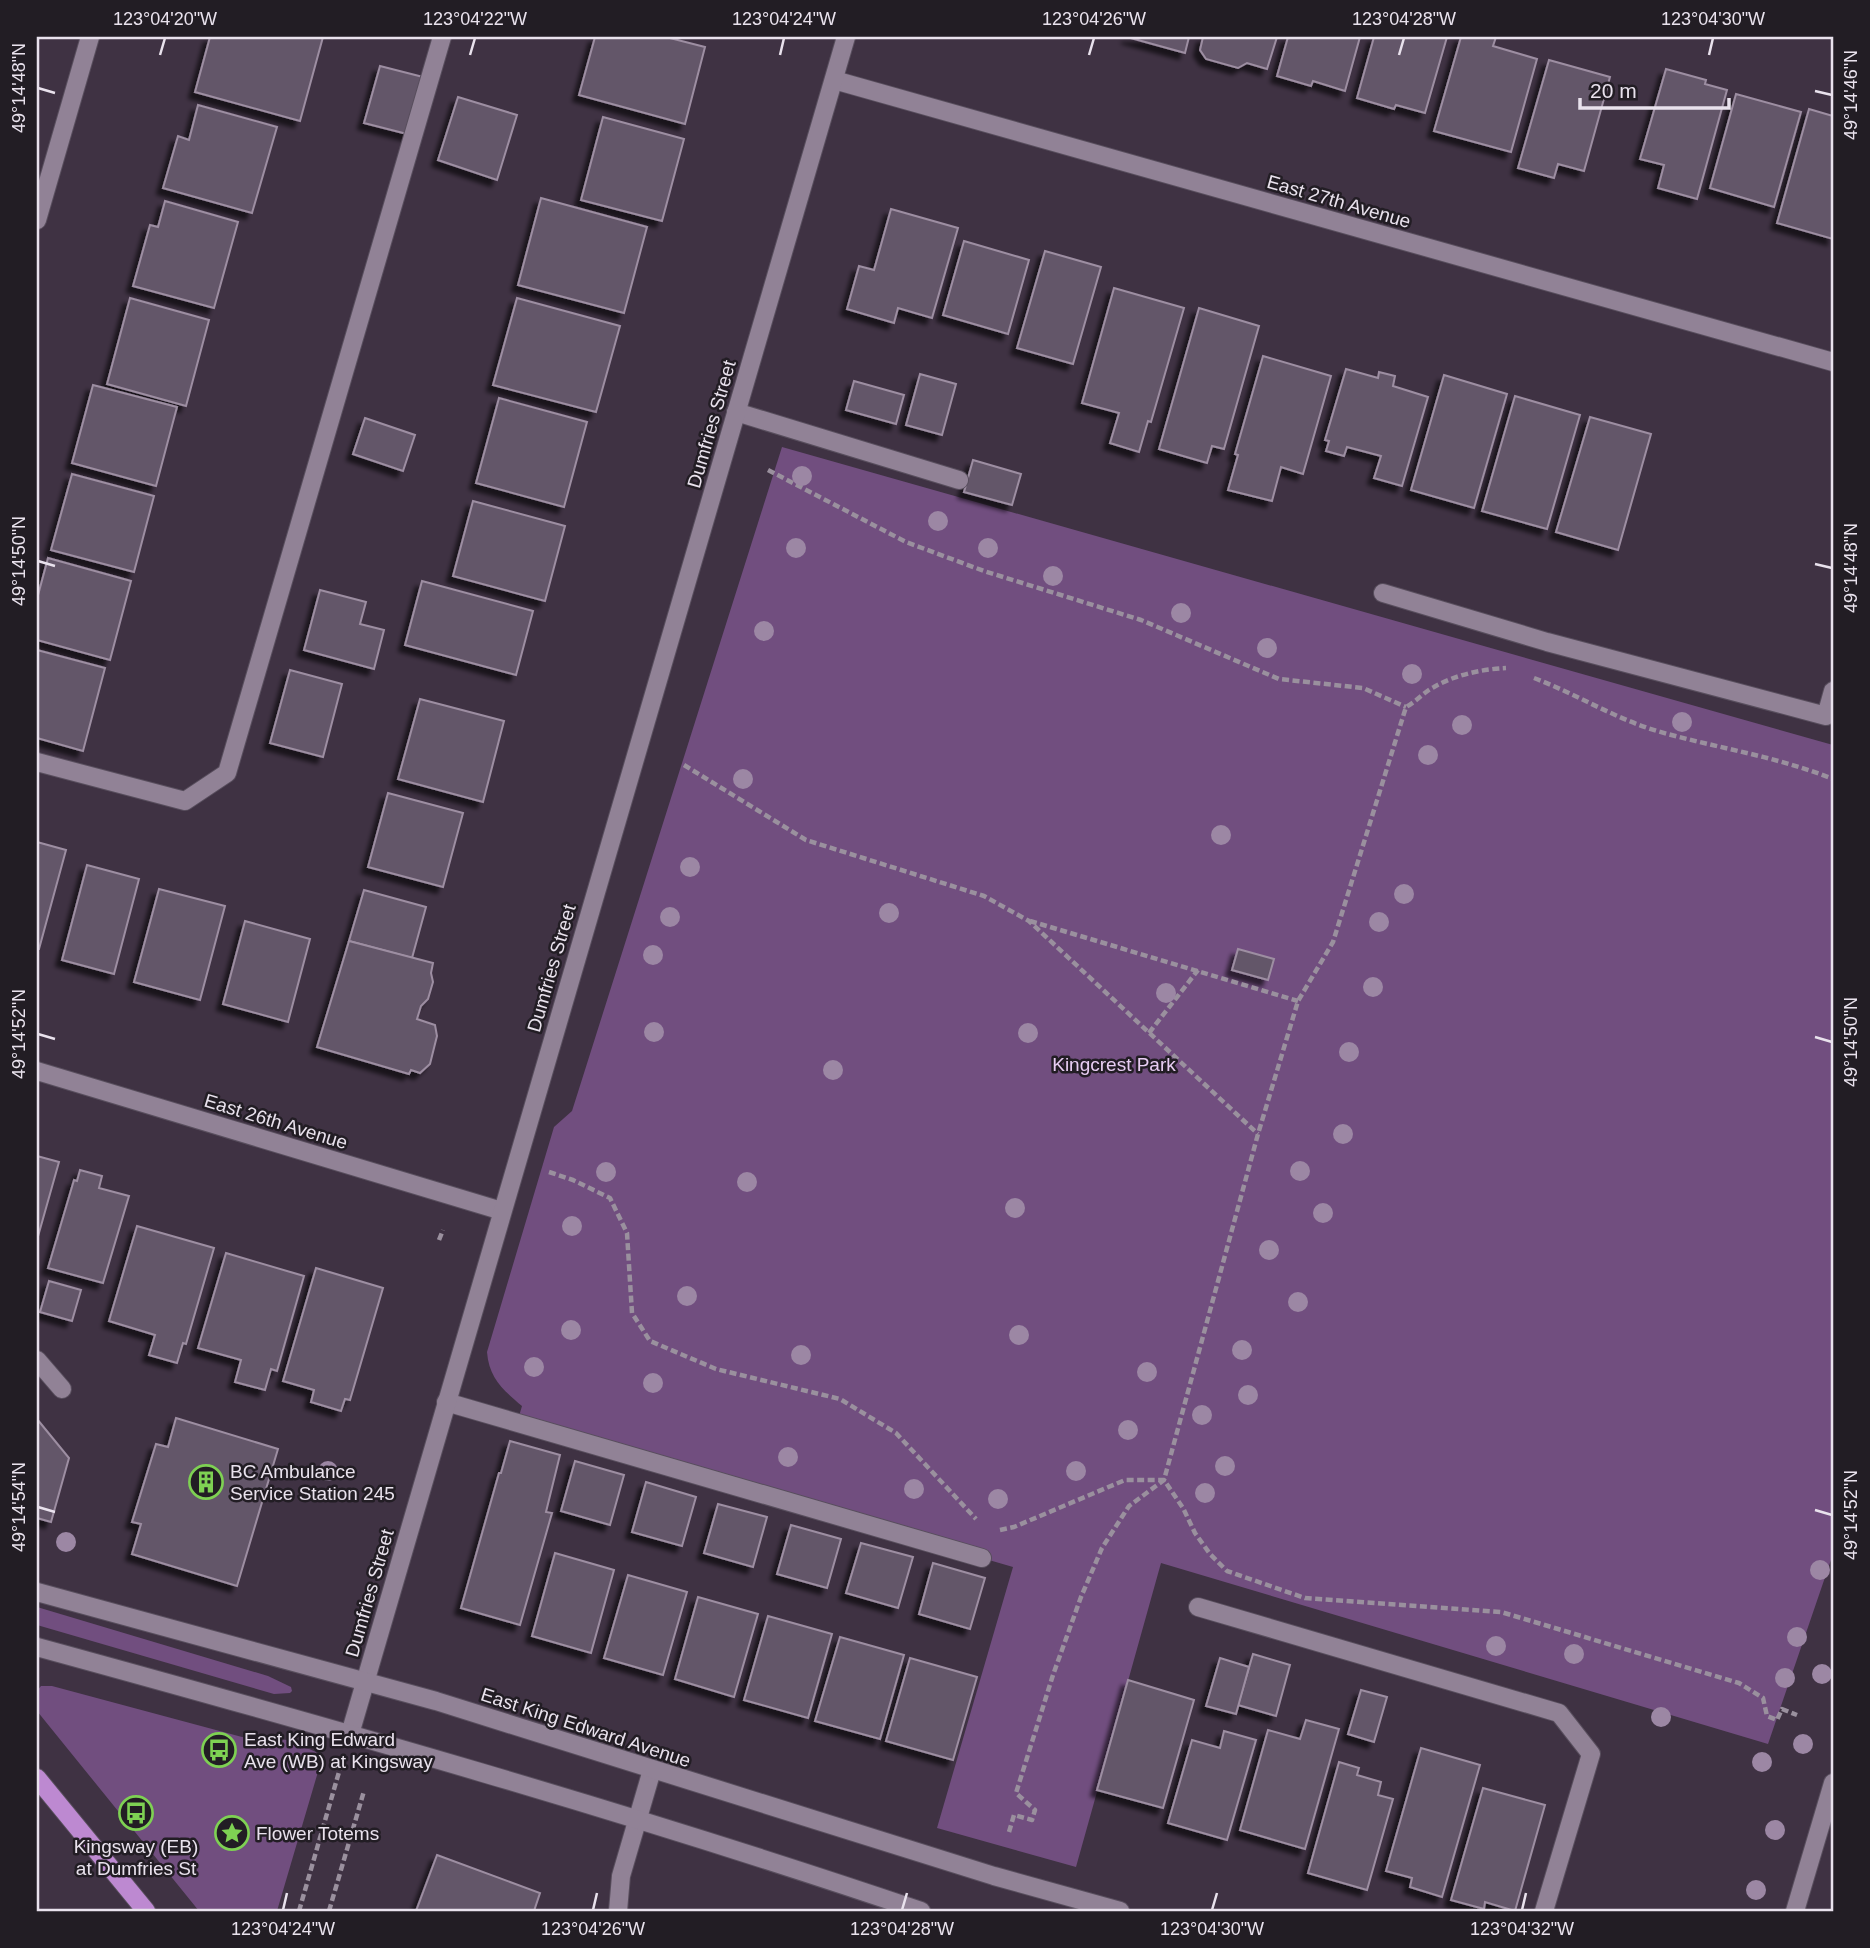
<svg xmlns="http://www.w3.org/2000/svg" width="1870" height="1948" font-family="Arial,sans-serif">
<style>
.green{fill:#714e7f}
.building{fill:#645769;stroke:#9d8ea2;stroke-width:2;filter:url(#shadow)}
.lines{fill:none;stroke-linecap:round;stroke-linejoin:round}
.service-casing{stroke:#584e5d;stroke-width:20}
.minor-casing{stroke:#584e5d;stroke-width:20}
.secondary-casing{stroke:#584e5d;stroke-width:20}
.primary-casing{stroke:#584e5d;stroke-width:20}
.path{stroke:#9a909e;stroke-width:4.5;stroke-dasharray:7 3.5;stroke-linecap:butt}
.service{stroke:#918296;stroke-width:18}
.minor{stroke:#918296;stroke-width:18}
.secondary{stroke:#918296;stroke-width:18}
.primary{stroke:#bd89d1;stroke-width:18}
.tree{fill:#9c87a4}
.ticks{fill:none;stroke:#e9e2ed;stroke-width:2.5}
.labels{text-anchor:middle;stroke-width:5;stroke-linejoin:round;paint-order:stroke}
.street-label{font-size:19px;fill:#e9e2ed;stroke:#221d24}
.park-label{font-size:19px;fill:#e8cdf3;stroke:#221d24}
.poi-label{font-size:19px;fill:#e9e2ed;stroke:#221d24;text-anchor:start}
.neatline{fill:none;stroke:#e9e2ed;stroke-width:2.5}
.ticks-label{font-size:18px;text-anchor:middle;fill:#e9e2ed}
</style>
<defs>
<filter id="shadow"><feDropShadow dx="-6" dy="6" stdDeviation="2" flood-color="#0009"/></filter>
</defs>
<rect width="100%" height="100%" fill="#3f3243"/>
<g class="green">
<path d="M 782,447 L 1833,745 L 1833,1554 L 1768,1744 L 1161,1563 L 1076,1867 L 937,1828 L 1013,1567 L 517,1423 L 522,1406 C 503,1390 489,1378 487,1352 L 554,1127 L 572,1111 Z"/>
<path d="M 37,1607 L 268,1676 L 291,1687 L 292,1691 L 290,1693 L 274,1694 L 37,1625 Z"/>
<path d="M 41,1686 L 52,1686 L 242,1737 L 288,1740 L 316,1752 L 320,1765 L 277,1911 L 199,1911 L 37,1711 L 37,1691 Z"/>
</g>
<g class="building">
<path d="M 210,37 L 323,37 L 300,121 L 195,92 Z"/>
<path d="M 595,37 L 666,37 L 705,47 L 685,124 L 579,95 Z"/>
<path d="M 1127,37 L 1189,37 L 1185,53 Z"/>
<path d="M 1203,37 L 1277,37 L 1267,69 L 1247,63 L 1238,68 L 1206,59 L 1200,50 Z"/>
<path d="M 1288,37 L 1360,37 L 1345,91 L 1313,81 L 1311,86 L 1277,76 Z"/>
<path d="M 1374,37 L 1447,37 L 1425,113 L 1396,105 L 1394,109 L 1357,98 Z"/>
<path d="M 1461,37 L 1496,37 L 1493,46 L 1537,59 L 1511,152 L 1434,131 Z"/>
<path d="M 1549,60 L 1610,77 L 1584,171 L 1558,164 L 1554,178 L 1518,168 Z"/>
<path d="M 380,66 L 427,78 L 411,135 L 364,123 Z"/>
<path d="M 1666,69 L 1706,80 L 1705,84 L 1727,90 L 1697,199 L 1658,188 L 1664,165 L 1640,159 Z"/>
<path d="M 1736,94 L 1801,112 L 1774,207 L 1710,188 Z"/>
<path d="M 458,97 L 517,115 L 497,180 L 438,160 Z"/>
<path d="M 198,105 L 277,127 L 252,213 L 163,188 L 178,136 L 189,140 Z"/>
<path d="M 1809,109 L 1833,116 L 1833,239 L 1777,223 Z"/>
<path d="M 603,117 L 684,139 L 662,221 L 581,200 Z"/>
<path d="M 541,198 L 647,227 L 624,313 L 518,285 Z"/>
<path d="M 165,201 L 238,222 L 214,308 L 133,286 L 150,225 L 158,227 Z"/>
<path d="M 891,209 L 958,228 L 932,318 L 898,308 L 894,323 L 847,309 L 859,266 L 874,270 Z"/>
<path d="M 964,241 L 1029,260 L 1008,334 L 943,315 Z"/>
<path d="M 1045,251 L 1101,267 L 1073,364 L 1017,348 Z"/>
<path d="M 1114,288 L 1184,308 L 1151,422 L 1148,421 L 1139,452 L 1110,443 L 1119,413 L 1082,403 Z"/>
<path d="M 130,298 L 209,320 L 186,406 L 107,384 Z"/>
<path d="M 517,298 L 620,326 L 596,412 L 493,385 Z"/>
<path d="M 1199,308 L 1259,326 L 1224,449 L 1212,446 L 1207,463 L 1159,449 Z"/>
<path d="M 1263,356 L 1331,376 L 1303,474 L 1281,467 L 1272,501 L 1228,490 L 1238,455 L 1235,454 Z"/>
<path d="M 1346,369 L 1378,378 L 1379,372 L 1395,376 L 1393,386 L 1428,397 L 1402,486 L 1374,478 L 1381,456 L 1347,447 L 1344,456 L 1326,451 L 1329,441 L 1325,440 Z"/>
<path d="M 920,374 L 956,384 L 942,435 L 906,425 Z"/>
<path d="M 1444,375 L 1507,394 L 1474,508 L 1411,490 Z"/>
<path d="M 854,381 L 904,395 L 896,424 L 846,410 Z"/>
<path d="M 93,385 L 177,407 L 156,486 L 72,463 Z"/>
<path d="M 1515,396 L 1580,415 L 1547,529 L 1482,511 Z"/>
<path d="M 499,398 L 587,422 L 564,507 L 476,483 Z"/>
<path d="M 1590,417 L 1651,434 L 1618,550 L 1556,532 Z"/>
<path d="M 365,418 L 415,435 L 403,471 L 353,454 Z"/>
<path d="M 973,460 L 1021,474 L 1012,505 L 964,492 Z"/>
<path d="M 72,474 L 154,496 L 134,572 L 51,550 Z"/>
<path d="M 473,501 L 565,526 L 545,601 L 453,576 Z"/>
<path d="M 48,558 L 131,581 L 110,660 L 37,640 L 37,599 Z"/>
<path d="M 422,581 L 533,611 L 516,675 L 405,645 Z"/>
<path d="M 320,590 L 366,602 L 360,624 L 384,630 L 374,669 L 304,650 Z"/>
<path d="M 37,650 L 105,668 L 83,751 L 37,738 Z"/>
<path d="M 290,670 L 342,684 L 323,757 L 270,743 Z"/>
<path d="M 420,699 L 504,721 L 483,802 L 398,779 Z"/>
<path d="M 388,793 L 463,813 L 443,887 L 368,867 Z"/>
<path d="M 37,842 L 66,850 L 39,949 L 37,949 Z"/>
<path d="M 87,865 L 139,879 L 114,974 L 62,960 Z"/>
<path d="M 159,889 L 225,906 L 200,1000 L 134,982 Z"/>
<path d="M 364,890 L 426,907 L 412,958 L 349,941 Z"/>
<path d="M 245,921 L 310,939 L 288,1022 L 223,1004 Z"/>
<path d="M 349,941 L 433,963 L 431,973 L 433,982 L 428,999 L 421,1006 L 417,1019 L 435,1025 L 437,1036 L 430,1064 L 420,1073 L 411,1070 L 409,1074 L 317,1047 Z"/>
<path d="M 1238,949 L 1274,959 L 1268,980 L 1232,970 Z"/>
<path d="M 37,1156 L 59,1162 L 37,1240 Z"/>
<path d="M 80,1170 L 102,1176 L 99,1188 L 129,1196 L 103,1283 L 48,1268 L 74,1180 L 77,1181 Z"/>
<path d="M 137,1226 L 214,1248 L 186,1344 L 183,1343 L 177,1363 L 149,1355 L 155,1335 L 109,1321 Z"/>
<path d="M 226,1253 L 304,1276 L 277,1371 L 271,1369 L 265,1390 L 235,1382 L 241,1360 L 198,1348 Z"/>
<path d="M 316,1268 L 383,1288 L 350,1400 L 345,1399 L 341,1411 L 311,1402 L 314,1390 L 283,1381 Z"/>
<path d="M 49,1281 L 81,1290 L 72,1321 L 40,1312 Z"/>
<path d="M 176,1418 L 278,1449 L 237,1586 L 132,1554 L 141,1524 L 132,1522 L 156,1444 L 168,1447 Z"/>
<path d="M 37,1419 L 69,1458 L 51,1522 L 37,1518 Z"/>
<path d="M 510,1441 L 560,1455 L 546,1512 L 552,1513 L 520,1625 L 461,1608 L 499,1473 L 501,1473 Z"/>
<path d="M 575,1461 L 624,1475 L 610,1525 L 561,1511 Z"/>
<path d="M 646,1482 L 696,1497 L 682,1546 L 632,1532 Z"/>
<path d="M 718,1504 L 767,1517 L 753,1567 L 704,1553 Z"/>
<path d="M 791,1525 L 841,1539 L 827,1588 L 777,1574 Z"/>
<path d="M 861,1543 L 913,1557 L 898,1608 L 846,1593 Z"/>
<path d="M 555,1553 L 614,1570 L 591,1653 L 532,1636 Z"/>
<path d="M 933,1563 L 985,1578 L 970,1629 L 919,1614 Z"/>
<path d="M 628,1575 L 687,1592 L 663,1675 L 604,1658 Z"/>
<path d="M 698,1597 L 758,1614 L 734,1697 L 675,1679 Z"/>
<path d="M 768,1616 L 832,1634 L 808,1718 L 744,1700 Z"/>
<path d="M 840,1637 L 904,1655 L 880,1739 L 815,1721 Z"/>
<path d="M 1253,1654 L 1290,1665 L 1276,1716 L 1238,1705 Z"/>
<path d="M 910,1658 L 977,1677 L 953,1760 L 886,1741 Z"/>
<path d="M 1220,1658 L 1249,1667 L 1236,1714 L 1206,1706 Z"/>
<path d="M 1128,1680 L 1194,1700 L 1163,1808 L 1097,1790 Z"/>
<path d="M 1361,1690 L 1387,1697 L 1374,1742 L 1348,1734 Z"/>
<path d="M 1306,1720 L 1339,1729 L 1305,1849 L 1240,1830 L 1268,1730 L 1300,1739 Z"/>
<path d="M 1224,1731 L 1256,1740 L 1227,1840 L 1168,1823 L 1192,1740 L 1220,1748 Z"/>
<path d="M 1421,1748 L 1480,1765 L 1442,1897 L 1410,1887 L 1412,1878 L 1386,1871 Z"/>
<path d="M 1339,1762 L 1359,1768 L 1357,1775 L 1381,1782 L 1378,1795 L 1393,1799 L 1367,1890 L 1308,1873 Z"/>
<path d="M 1483,1788 L 1545,1805 L 1515,1911 L 1485,1902 L 1484,1909 L 1451,1900 Z"/>
<path d="M 437,1855 L 540,1893 L 534,1911 L 416,1911 Z"/>
</g>
<g class="lines">
<g class="service-casing">
<g id="service">
<path d="M 736,412 L 959,480"/>
<path d="M 1383,593 L 1547,642 L 1826,716 L 1833,691"/>
<path d="M 37,762 L 185,801 L 227,773 L 442,37"/>
<path d="M 37,1360 L 62,1389"/>
<path d="M 446,1402 L 982,1558"/>
<path d="M 1198,1607 L 1559,1713 L 1591,1754 L 1544,1911"/>
</g>
</g>
<g class="minor-casing">
<g id="minor">
<path d="M 834,80 L 1833,362"/>
<path d="M 37,220 L 90,37"/>
<path d="M 37,1071 L 502,1211"/>
<path d="M 350,1734 L 846,37"/>
<path d="M 618,1911 L 621,1876 L 652,1770"/>
</g>
</g>
<g class="secondary-casing">
<g id="secondary">
<path d="M 37,1592 L 436,1701 L 994,1876 L 1120,1911"/>
<path d="M 37,1647 C 333,1728 629,1812 921,1911"/>
<path d="M 1795,1911 L 1833,1783"/>
</g>
</g>
<g class="primary-casing">
<path id="primary" d="M 37,1778 L 146,1911"/>
</g>
<g class="path">
<path d="M 768,470 L 906,542 L 984,571 L 1141,620 L 1279,679 L 1363,688 L 1406,707"/>
<path d="M 1534,678 C 1576,694 1614,718 1657,731 C 1716,748 1776,756 1833,779"/>
<path d="M 684,765 L 806,840 L 984,896 L 1029,921 L 1258,1134"/>
<path d="M 1030,921 L 1298,1001"/>
<path d="M 1149,1033 L 1198,970"/>
<path d="M 549,1172 L 573,1180 L 610,1198 L 627,1233 L 632,1313 L 650,1341 L 716,1369 L 840,1399 L 896,1433 L 976,1519"/>
<path d="M 439,1240 L 443,1230"/>
<path d="M 1000,1530 L 1014,1527 L 1125,1480 L 1164,1480 L 1183,1508 L 1195,1533 L 1210,1554 L 1227,1571 L 1305,1598 L 1501,1612 L 1739,1683 L 1763,1698 L 1767,1716 L 1777,1720 L 1782,1709 L 1797,1715"/>
<path d="M 1009,1832 L 1014,1815 L 1032,1820 L 1035,1810 L 1016,1793 L 1053,1675 L 1081,1597 L 1102,1548 L 1129,1506 L 1164,1480 L 1258,1134 L 1298,1001 L 1333,942 L 1406,707 C 1417,701 1424,692 1434,687 C 1454,675 1483,669 1506,668"/>
<path d="M 299,1911 L 341,1765"/>
<path d="M 329,1911 L 364,1791"/>
</g>
<use href="#service" class="service"/>
<use href="#minor" class="minor"/>
<use href="#secondary" class="secondary"/>
<use href="#primary" class="primary"/>
</g>
<g class="tree">
<circle cx="802" cy="476" r="10"/>
<circle cx="938" cy="521" r="10"/>
<circle cx="796" cy="548" r="10"/>
<circle cx="988" cy="548" r="10"/>
<circle cx="1053" cy="576" r="10"/>
<circle cx="1181" cy="613" r="10"/>
<circle cx="764" cy="631" r="10"/>
<circle cx="1267" cy="648" r="10"/>
<circle cx="1412" cy="674" r="10"/>
<circle cx="1682" cy="722" r="10"/>
<circle cx="1462" cy="725" r="10"/>
<circle cx="1428" cy="755" r="10"/>
<circle cx="743" cy="779" r="10"/>
<circle cx="1221" cy="835" r="10"/>
<circle cx="690" cy="867" r="10"/>
<circle cx="1404" cy="894" r="10"/>
<circle cx="889" cy="913" r="10"/>
<circle cx="670" cy="917" r="10"/>
<circle cx="1379" cy="922" r="10"/>
<circle cx="653" cy="955" r="10"/>
<circle cx="1373" cy="987" r="10"/>
<circle cx="1166" cy="993" r="10"/>
<circle cx="654" cy="1032" r="10"/>
<circle cx="1028" cy="1033" r="10"/>
<circle cx="1349" cy="1052" r="10"/>
<circle cx="833" cy="1070" r="10"/>
<circle cx="1343" cy="1134" r="10"/>
<circle cx="1300" cy="1171" r="10"/>
<circle cx="606" cy="1172" r="10"/>
<circle cx="747" cy="1182" r="10"/>
<circle cx="1015" cy="1208" r="10"/>
<circle cx="1323" cy="1213" r="10"/>
<circle cx="572" cy="1226" r="10"/>
<circle cx="1269" cy="1250" r="10"/>
<circle cx="687" cy="1296" r="10"/>
<circle cx="1298" cy="1302" r="10"/>
<circle cx="571" cy="1330" r="10"/>
<circle cx="1019" cy="1335" r="10"/>
<circle cx="1242" cy="1350" r="10"/>
<circle cx="801" cy="1355" r="10"/>
<circle cx="534" cy="1367" r="10"/>
<circle cx="1147" cy="1372" r="10"/>
<circle cx="653" cy="1383" r="10"/>
<circle cx="1248" cy="1395" r="10"/>
<circle cx="1202" cy="1415" r="10"/>
<circle cx="1128" cy="1430" r="10"/>
<circle cx="788" cy="1457" r="10"/>
<circle cx="1225" cy="1466" r="10"/>
<circle cx="328" cy="1471" r="10"/>
<circle cx="1076" cy="1471" r="10"/>
<circle cx="914" cy="1489" r="10"/>
<circle cx="1205" cy="1493" r="10"/>
<circle cx="998" cy="1499" r="10"/>
<circle cx="66" cy="1542" r="10"/>
<circle cx="1820" cy="1570" r="10"/>
<circle cx="1797" cy="1637" r="10"/>
<circle cx="1496" cy="1646" r="10"/>
<circle cx="1574" cy="1654" r="10"/>
<circle cx="1822" cy="1674" r="10"/>
<circle cx="1785" cy="1678" r="10"/>
<circle cx="1661" cy="1717" r="10"/>
<circle cx="1803" cy="1744" r="10"/>
<circle cx="1762" cy="1762" r="10"/>
<circle cx="1775" cy="1830" r="10"/>
<circle cx="1756" cy="1890" r="10"/>
</g>
<path class="ticks" d="M 160,55 L 165,38M 470,55 L 475,38M 780,55 L 784,38M 1089,55 L 1094,38M 1399,55 L 1404,38M 1709,55 L 1713,38M 38,88 L 55,93M 1815,91 L 1832,95M 38,561 L 55,566M 1815,564 L 1832,568M 38,1034 L 55,1039M 1815,1037 L 1832,1042M 38,1507 L 55,1512M 1815,1510 L 1832,1515M 283,1910 L 287,1893M 593,1910 L 597,1893M 902,1910 L 907,1893M 1212,1910 L 1217,1893M 1522,1910 L 1526,1893"/>
<defs>
<g id="building-ring" transform="scale(1.75)"><circle r="9.5" fill="#221d24" stroke="#7ed153" stroke-width="1.5"/><path d="M-4-6H4V6H1V3H-1V6H-4ZM-2.5-4.3h1.7v1.8h-1.7ZM.8-4.3h1.7v1.8H.8ZM-2.5-1h1.7V.8h-1.7ZM.8-1h1.7V.8H.8Z" fill="#7ed153"/></g>
<g id="bus-ring" transform="scale(1.75)"><circle r="9.5" fill="#221d24" stroke="#7ed153" stroke-width="1.5"/><path d="M-5-6H5V4H4V6H2V4H-2V6H-4V4H-5ZM-3.5-4V0h7V-4ZM-3.5 1.2v1.5H-2V1.2ZM2 1.2v1.5H3.5V1.2Z" fill="#7ed153"/></g>
<g id="sight-ring" transform="scale(1.75)"><circle r="9.5" fill="#221d24" stroke="#7ed153" stroke-width="1.5"/><path d="M0-6L1.8-2.2L6-1.7L2.9 1.2L3.7 5.4L0 3.3L-3.7 5.4L-2.9 1.2L-6-1.7L-1.8-2.2Z" fill="#7ed153"/></g>
</defs>
<g fill-rule="evenodd">
<use href="#building-ring" x="206" y="1482"/>
<use href="#bus-ring" x="219" y="1750"/>
<use href="#bus-ring" x="136" y="1813"/>
<use href="#sight-ring" x="232" y="1833"/>
</g>
<g class="labels">
<g class="street-label">
<text transform="translate(1339 201) rotate(16)" y="7">East 27th Avenue</text>
<text transform="translate(711 424) rotate(-74)" y="7">Dumfries Street</text>
<text transform="translate(551 968) rotate(-74)" y="7">Dumfries Street</text>
<text transform="translate(276 1121) rotate(17)" y="7">East 26th Avenue</text>
<text transform="translate(369 1593) rotate(-74)" y="7">Dumfries Street</text>
<text transform="translate(586 1727) rotate(18)" y="7">East King Edward Avenue</text>
</g>
<g class="park-label">
<text x="1114" y="1071">Kingcrest Park</text>
</g>
<g class="poi-label">
<text x="230" y="1478">BC Ambulance<tspan x="230" dy="22">Service Station 245</tspan></text>
<text x="244" y="1746">East King Edward<tspan x="244" dy="22">Ave (WB) at Kingsway</tspan></text>
<text x="256" y="1840">Flower Totems</text>
<text x="136" y="1853" text-anchor="middle">Kingsway (EB)<tspan x="136" dy="22">at Dumfries St</tspan></text>
</g>
</g>
<rect width="1870" height="1948" fill="none" stroke="#221d24" stroke-width="77"/>
<path d="M1580 98v10h149v-10" fill="none" stroke="#e9e2ed" stroke-width="3.5"/>
<text x="1590" y="98" font-size="21" fill="#e9e2ed" stroke="#221d24" stroke-width="5" paint-order="stroke">20 m</text>
<rect x="38" y="38" width="1794" height="1872" class="neatline"/>
<g class="ticks-label">
<text x="165" y="25">123°04'20"W</text>
<text x="475" y="25">123°04'22"W</text>
<text x="784" y="25">123°04'24"W</text>
<text x="1094" y="25">123°04'26"W</text>
<text x="1404" y="25">123°04'28"W</text>
<text x="1713" y="25">123°04'30"W</text>
<text transform="translate(19 88) rotate(-90)" y="6">49°14'48"N</text>
<text transform="translate(1851 95) rotate(-90)" y="6">49°14'46"N</text>
<text transform="translate(19 561) rotate(-90)" y="6">49°14'50"N</text>
<text transform="translate(1851 568) rotate(-90)" y="6">49°14'48"N</text>
<text transform="translate(19 1034) rotate(-90)" y="6">49°14'52"N</text>
<text transform="translate(1851 1042) rotate(-90)" y="6">49°14'50"N</text>
<text transform="translate(19 1507) rotate(-90)" y="6">49°14'54"N</text>
<text transform="translate(1851 1515) rotate(-90)" y="6">49°14'52"N</text>
<text x="283" y="1935">123°04'24"W</text>
<text x="593" y="1935">123°04'26"W</text>
<text x="902" y="1935">123°04'28"W</text>
<text x="1212" y="1935">123°04'30"W</text>
<text x="1522" y="1935">123°04'32"W</text>
</g>
</svg>
